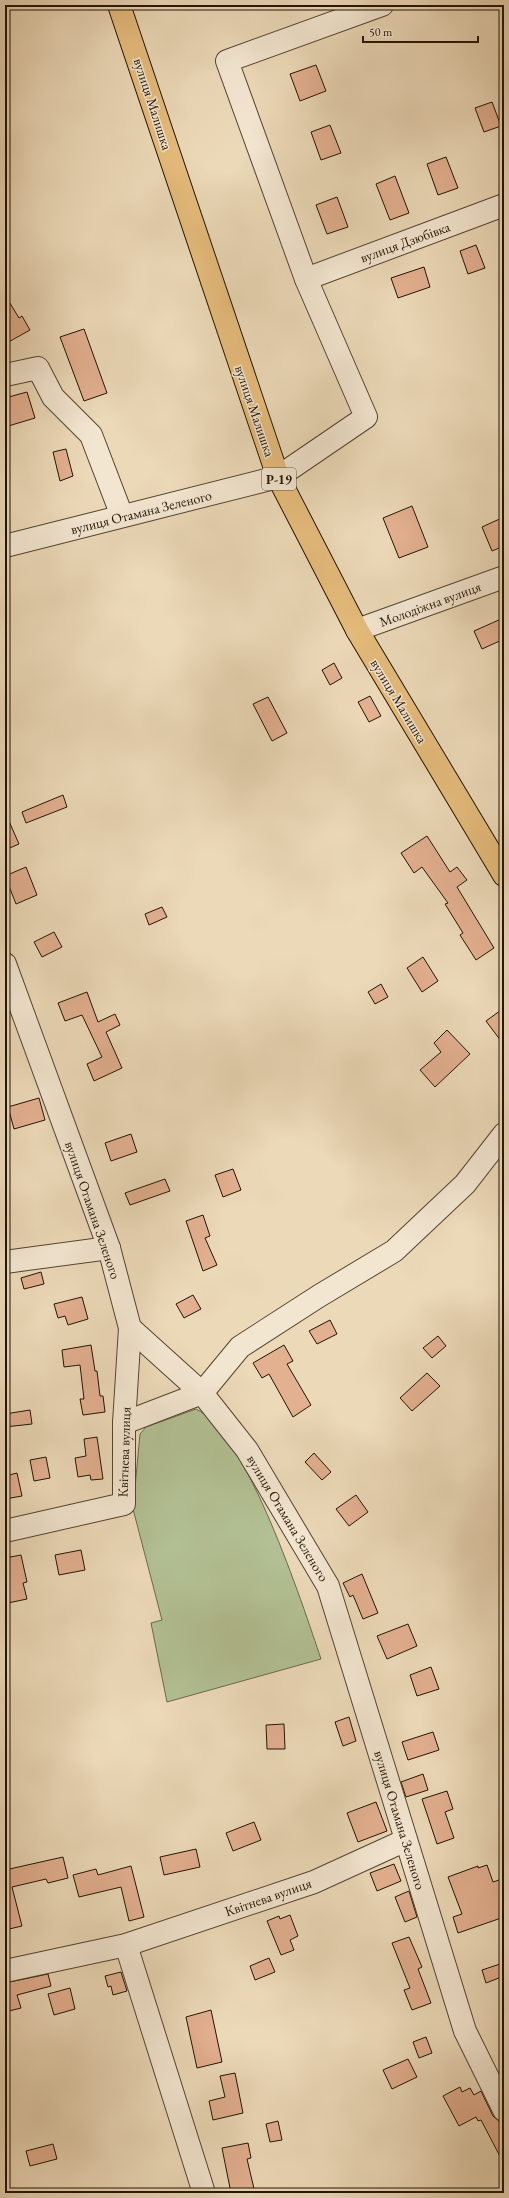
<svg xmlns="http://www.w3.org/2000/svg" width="509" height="2198" font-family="'EB Garamond',serif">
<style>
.green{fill:#b2c093;stroke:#6a6a4b}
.building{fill:#e3b090;stroke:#221403}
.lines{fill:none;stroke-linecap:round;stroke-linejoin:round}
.minor-casing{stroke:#544530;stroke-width:24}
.major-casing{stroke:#221403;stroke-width:24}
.minor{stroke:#f3e6d1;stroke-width:22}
.major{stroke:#e6bc7c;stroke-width:22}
.labels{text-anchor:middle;stroke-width:3;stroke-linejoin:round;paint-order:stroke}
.shield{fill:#f3e6d1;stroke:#615341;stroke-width:1}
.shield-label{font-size:13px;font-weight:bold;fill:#221403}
.street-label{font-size:14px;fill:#221403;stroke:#f3e6d1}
</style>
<rect width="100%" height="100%" fill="#ecd9b8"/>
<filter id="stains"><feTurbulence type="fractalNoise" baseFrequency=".005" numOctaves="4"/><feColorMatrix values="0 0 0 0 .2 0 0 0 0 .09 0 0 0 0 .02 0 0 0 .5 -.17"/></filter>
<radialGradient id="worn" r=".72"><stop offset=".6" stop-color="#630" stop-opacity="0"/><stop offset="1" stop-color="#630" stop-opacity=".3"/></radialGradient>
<path class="green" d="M 196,1409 C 247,1433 302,1603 321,1659 L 167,1702 L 151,1623 L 162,1620 L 133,1509 L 140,1434 L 146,1427 Z"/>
<g class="building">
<path d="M 316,65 L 326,91 L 300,101 L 290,74 Z"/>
<path d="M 492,102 L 501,126 L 484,132 L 475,108 Z"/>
<path d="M 330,125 L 341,153 L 321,160 L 311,132 Z"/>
<path d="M 446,157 L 458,188 L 438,195 L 427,164 Z"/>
<path d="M 395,176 L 409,213 L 390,220 L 376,184 Z"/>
<path d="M 337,197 L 348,227 L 327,234 L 316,205 Z"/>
<path d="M 476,245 L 485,268 L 468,274 L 460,251 Z"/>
<path d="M 424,267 L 430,287 L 398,298 L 391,278 Z"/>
<path d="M 5,295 L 19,318 L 22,316 L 30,330 L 5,344 Z"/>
<path d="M 84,329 L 107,393 L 84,401 L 60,337 Z"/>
<path d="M 27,392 L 35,418 L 5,427 L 5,398 Z"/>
<path d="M 66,449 L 73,476 L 60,481 L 53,452 Z"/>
<path d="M 412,506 L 428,547 L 399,558 L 383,518 Z"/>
<path d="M 504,517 L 504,546 L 492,551 L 482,527 Z"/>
<path d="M 501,619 L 504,627 L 504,639 L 482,649 L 474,631 Z"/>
<path d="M 334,663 L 342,678 L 330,685 L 322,670 Z"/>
<path d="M 370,696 L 381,716 L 369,722 L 358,702 Z"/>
<path d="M 268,697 L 287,733 L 272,741 L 253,704 Z"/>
<path d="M 63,795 L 67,807 L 26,823 L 22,812 Z"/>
<path d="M 5,812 L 19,844 L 5,850 Z"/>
<path d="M 427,836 L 450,872 L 457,867 L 467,880 L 457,887 L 494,948 L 476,960 L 460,935 L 463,933 L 445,904 L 448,903 L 422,867 L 414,873 L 401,853 Z"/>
<path d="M 26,867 L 37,895 L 16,904 L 5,876 Z"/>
<path d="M 162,907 L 167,917 L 149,925 L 145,914 Z"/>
<path d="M 54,932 L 62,947 L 42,957 L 34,942 Z"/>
<path d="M 423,957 L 438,981 L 422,992 L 407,968 Z"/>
<path d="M 381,984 L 388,997 L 375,1004 L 368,992 Z"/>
<path d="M 87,992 L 98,1022 L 115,1014 L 120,1025 L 106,1032 L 122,1068 L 94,1081 L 87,1064 L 102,1057 L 82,1015 L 65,1021 L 58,1003 Z"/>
<path d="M 504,1008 L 504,1045 L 486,1021 Z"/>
<path d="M 447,1030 L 470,1054 L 435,1087 L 420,1070 L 441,1052 L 434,1043 Z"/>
<path d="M 39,1098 L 45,1120 L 14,1129 L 8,1107 Z"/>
<path d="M 131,1134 L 137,1152 L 111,1161 L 105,1143 Z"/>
<path d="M 233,1169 L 241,1190 L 223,1197 L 215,1175 Z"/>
<path d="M 165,1179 L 170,1191 L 130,1205 L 125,1193 Z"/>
<path d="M 203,1215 L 210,1236 L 205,1238 L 217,1265 L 203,1271 L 186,1221 Z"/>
<path d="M 41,1272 L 44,1284 L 24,1289 L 21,1278 Z"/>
<path d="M 193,1295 L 201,1309 L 184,1318 L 176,1304 Z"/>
<path d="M 82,1297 L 88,1319 L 68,1325 L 65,1316 L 58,1318 L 54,1304 Z"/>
<path d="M 330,1320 L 337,1334 L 317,1344 L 309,1331 Z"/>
<path d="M 438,1336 L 446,1346 L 432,1358 L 423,1348 Z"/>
<path d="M 91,1345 L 95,1371 L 97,1371 L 100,1396 L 103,1396 L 105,1412 L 83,1415 L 80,1399 L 84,1399 L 80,1365 L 64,1367 L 62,1350 Z"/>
<path d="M 284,1345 L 293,1361 L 287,1364 L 311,1405 L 293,1417 L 269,1374 L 262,1378 L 253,1363 Z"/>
<path d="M 427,1373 L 440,1386 L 412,1411 L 400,1398 Z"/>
<path d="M 30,1410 L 32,1424 L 5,1427 L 5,1414 Z"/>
<path d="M 97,1437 L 103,1479 L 91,1480 L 90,1475 L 78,1477 L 75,1458 L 86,1456 L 84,1439 Z"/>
<path d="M 314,1453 L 331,1472 L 322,1480 L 305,1462 Z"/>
<path d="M 46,1457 L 50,1478 L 34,1481 L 30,1460 Z"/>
<path d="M 17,1473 L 22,1496 L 5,1499 L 5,1476 Z"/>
<path d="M 356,1495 L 368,1512 L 349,1526 L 336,1509 Z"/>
<path d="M 81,1550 L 85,1570 L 59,1575 L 55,1555 Z"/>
<path d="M 21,1555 L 27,1582 L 23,1583 L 27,1599 L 8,1603 L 5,1589 L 5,1558 Z"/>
<path d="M 362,1574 L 378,1613 L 363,1619 L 353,1595 L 350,1597 L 343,1583 Z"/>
<path d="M 408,1624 L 417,1646 L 387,1659 L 377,1636 Z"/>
<path d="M 431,1667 L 439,1689 L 417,1696 L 410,1675 Z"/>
<path d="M 349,1717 L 356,1741 L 343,1746 L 335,1722 Z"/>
<path d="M 284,1724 L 285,1749 L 267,1749 L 266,1725 Z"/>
<path d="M 433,1732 L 439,1750 L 408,1760 L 402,1742 Z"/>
<path d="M 423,1774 L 428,1790 L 406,1797 L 401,1782 Z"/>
<path d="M 447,1791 L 453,1809 L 445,1812 L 454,1838 L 437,1844 L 422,1799 Z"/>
<path d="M 376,1802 L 387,1831 L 358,1842 L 347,1813 Z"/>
<path d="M 254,1822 L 261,1840 L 233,1851 L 226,1833 Z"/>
<path d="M 196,1849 L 200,1867 L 164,1875 L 160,1857 Z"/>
<path d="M 63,1857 L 68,1878 L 48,1883 L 46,1879 L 12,1887 L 22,1926 L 5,1930 L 5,1870 Z"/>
<path d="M 394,1864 L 401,1881 L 377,1891 L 370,1873 Z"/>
<path d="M 487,1865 L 493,1882 L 499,1880 L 504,1893 L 504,1917 L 458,1933 L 453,1917 L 462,1914 L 448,1877 L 478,1866 L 478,1868 Z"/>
<path d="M 131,1866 L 144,1917 L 129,1921 L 121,1887 L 79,1897 L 73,1875 L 96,1869 L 98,1875 Z"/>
<path d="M 409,1891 L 417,1917 L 405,1922 L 395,1897 Z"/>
<path d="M 290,1915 L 298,1936 L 290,1940 L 294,1950 L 281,1955 L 267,1921 L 279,1916 L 280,1919 Z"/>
<path d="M 409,1937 L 422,1967 L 418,1969 L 431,2003 L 412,2010 L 404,1990 L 410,1988 L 392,1943 Z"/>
<path d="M 269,1958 L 275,1972 L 255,1980 L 250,1966 Z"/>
<path d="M 500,1964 L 504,1976 L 486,1983 L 482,1970 Z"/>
<path d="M 121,1972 L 127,1991 L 113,1995 L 111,1986 L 108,1987 L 105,1976 Z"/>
<path d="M 48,1974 L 51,1986 L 17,1995 L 21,2008 L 5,2012 L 5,1983 Z"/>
<path d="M 70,1988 L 75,2009 L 54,2015 L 48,1994 Z"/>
<path d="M 211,2010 L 222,2062 L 197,2068 L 186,2017 Z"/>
<path d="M 426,2037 L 432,2053 L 419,2058 L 413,2042 Z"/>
<path d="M 408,2059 L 417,2077 L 392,2089 L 383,2070 Z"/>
<path d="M 235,2073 L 243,2113 L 213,2120 L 209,2101 L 225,2097 L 220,2076 Z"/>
<path d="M 460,2087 L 462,2092 L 470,2088 L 474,2095 L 481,2091 L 493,2116 L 499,2121 L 504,2131 L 504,2164 L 481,2120 L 478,2121 L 476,2117 L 459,2126 L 443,2096 Z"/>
<path d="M 278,2121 L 282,2140 L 270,2142 L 266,2124 Z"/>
<path d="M 248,2143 L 251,2158 L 247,2159 L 255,2193 L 231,2193 L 222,2148 Z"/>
<path d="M 53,2144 L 57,2159 L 30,2166 L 26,2151 Z"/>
</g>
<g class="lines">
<g class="minor-casing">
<g id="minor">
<path d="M 306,279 L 504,205"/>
<path d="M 5,373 L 10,374 L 38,368 L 53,397 L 91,435 L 122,516"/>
<path d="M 5,546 L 278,477 L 366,417 L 306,279 L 227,61 L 382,5"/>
<path d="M 357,630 L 504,577"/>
<path d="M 5,964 L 109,1248 L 130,1328 L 202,1393 L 247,1450 L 328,1586 L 465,2031 L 504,2110"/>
<path d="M 5,1262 L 109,1248"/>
<path d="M 124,1423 L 202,1393 L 240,1347 L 319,1296 L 394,1251 L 465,1184 L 504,1134"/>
<path d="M 5,1531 L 124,1504 L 124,1423 L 130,1328"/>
<path d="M 126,1945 L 204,2193"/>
<path d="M 5,1971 L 126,1945 L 314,1882 L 406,1840"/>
</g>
</g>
<g class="major-casing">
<path id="major" d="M 119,5 L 278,477 L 357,630 L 504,875"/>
</g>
<use href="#minor" class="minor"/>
<use href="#major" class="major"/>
</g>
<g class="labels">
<rect class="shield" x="262" y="468" width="34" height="22" rx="3"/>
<g class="shield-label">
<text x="279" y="484">Р-19</text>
</g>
<g class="street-label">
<text transform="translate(153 104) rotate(72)" y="5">вулиця Малишка</text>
<text transform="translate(405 242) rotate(-20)" y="5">вулиця Дзюбівка</text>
<text transform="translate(255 411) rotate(71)" y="5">вулиця Малишка</text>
<text transform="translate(141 512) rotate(-14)" y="5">вулиця Отамана Зеленого</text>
<text transform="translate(430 604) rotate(-20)" y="5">Молодіжна вулиця</text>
<text transform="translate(399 701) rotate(59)" y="5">вулиця Малишка</text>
<text transform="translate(93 1210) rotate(71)" y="5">вулиця Отамана Зеленого</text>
<text transform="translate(124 1452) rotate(-88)" y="5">Квітнева вулиця</text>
<text transform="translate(288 1518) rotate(59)" y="5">вулиця Отамана Зеленого</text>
<text transform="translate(400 1820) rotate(73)" y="5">вулиця Отамана Зеленого</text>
<text transform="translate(268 1897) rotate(-19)" y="5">Квітнева вулиця</text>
</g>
</g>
<rect width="509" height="2198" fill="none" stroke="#ecd9b8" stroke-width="20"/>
<rect x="6" y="6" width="497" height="2186" fill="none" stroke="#221403" stroke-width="2"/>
<rect x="10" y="10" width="489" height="2178" fill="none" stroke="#221403"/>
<path d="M363 36v6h115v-6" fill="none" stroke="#221403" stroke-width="2"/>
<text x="369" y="36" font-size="12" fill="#221403" stroke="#f3e6d1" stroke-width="3" paint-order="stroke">50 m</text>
<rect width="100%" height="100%" filter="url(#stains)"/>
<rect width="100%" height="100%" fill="url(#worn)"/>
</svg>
